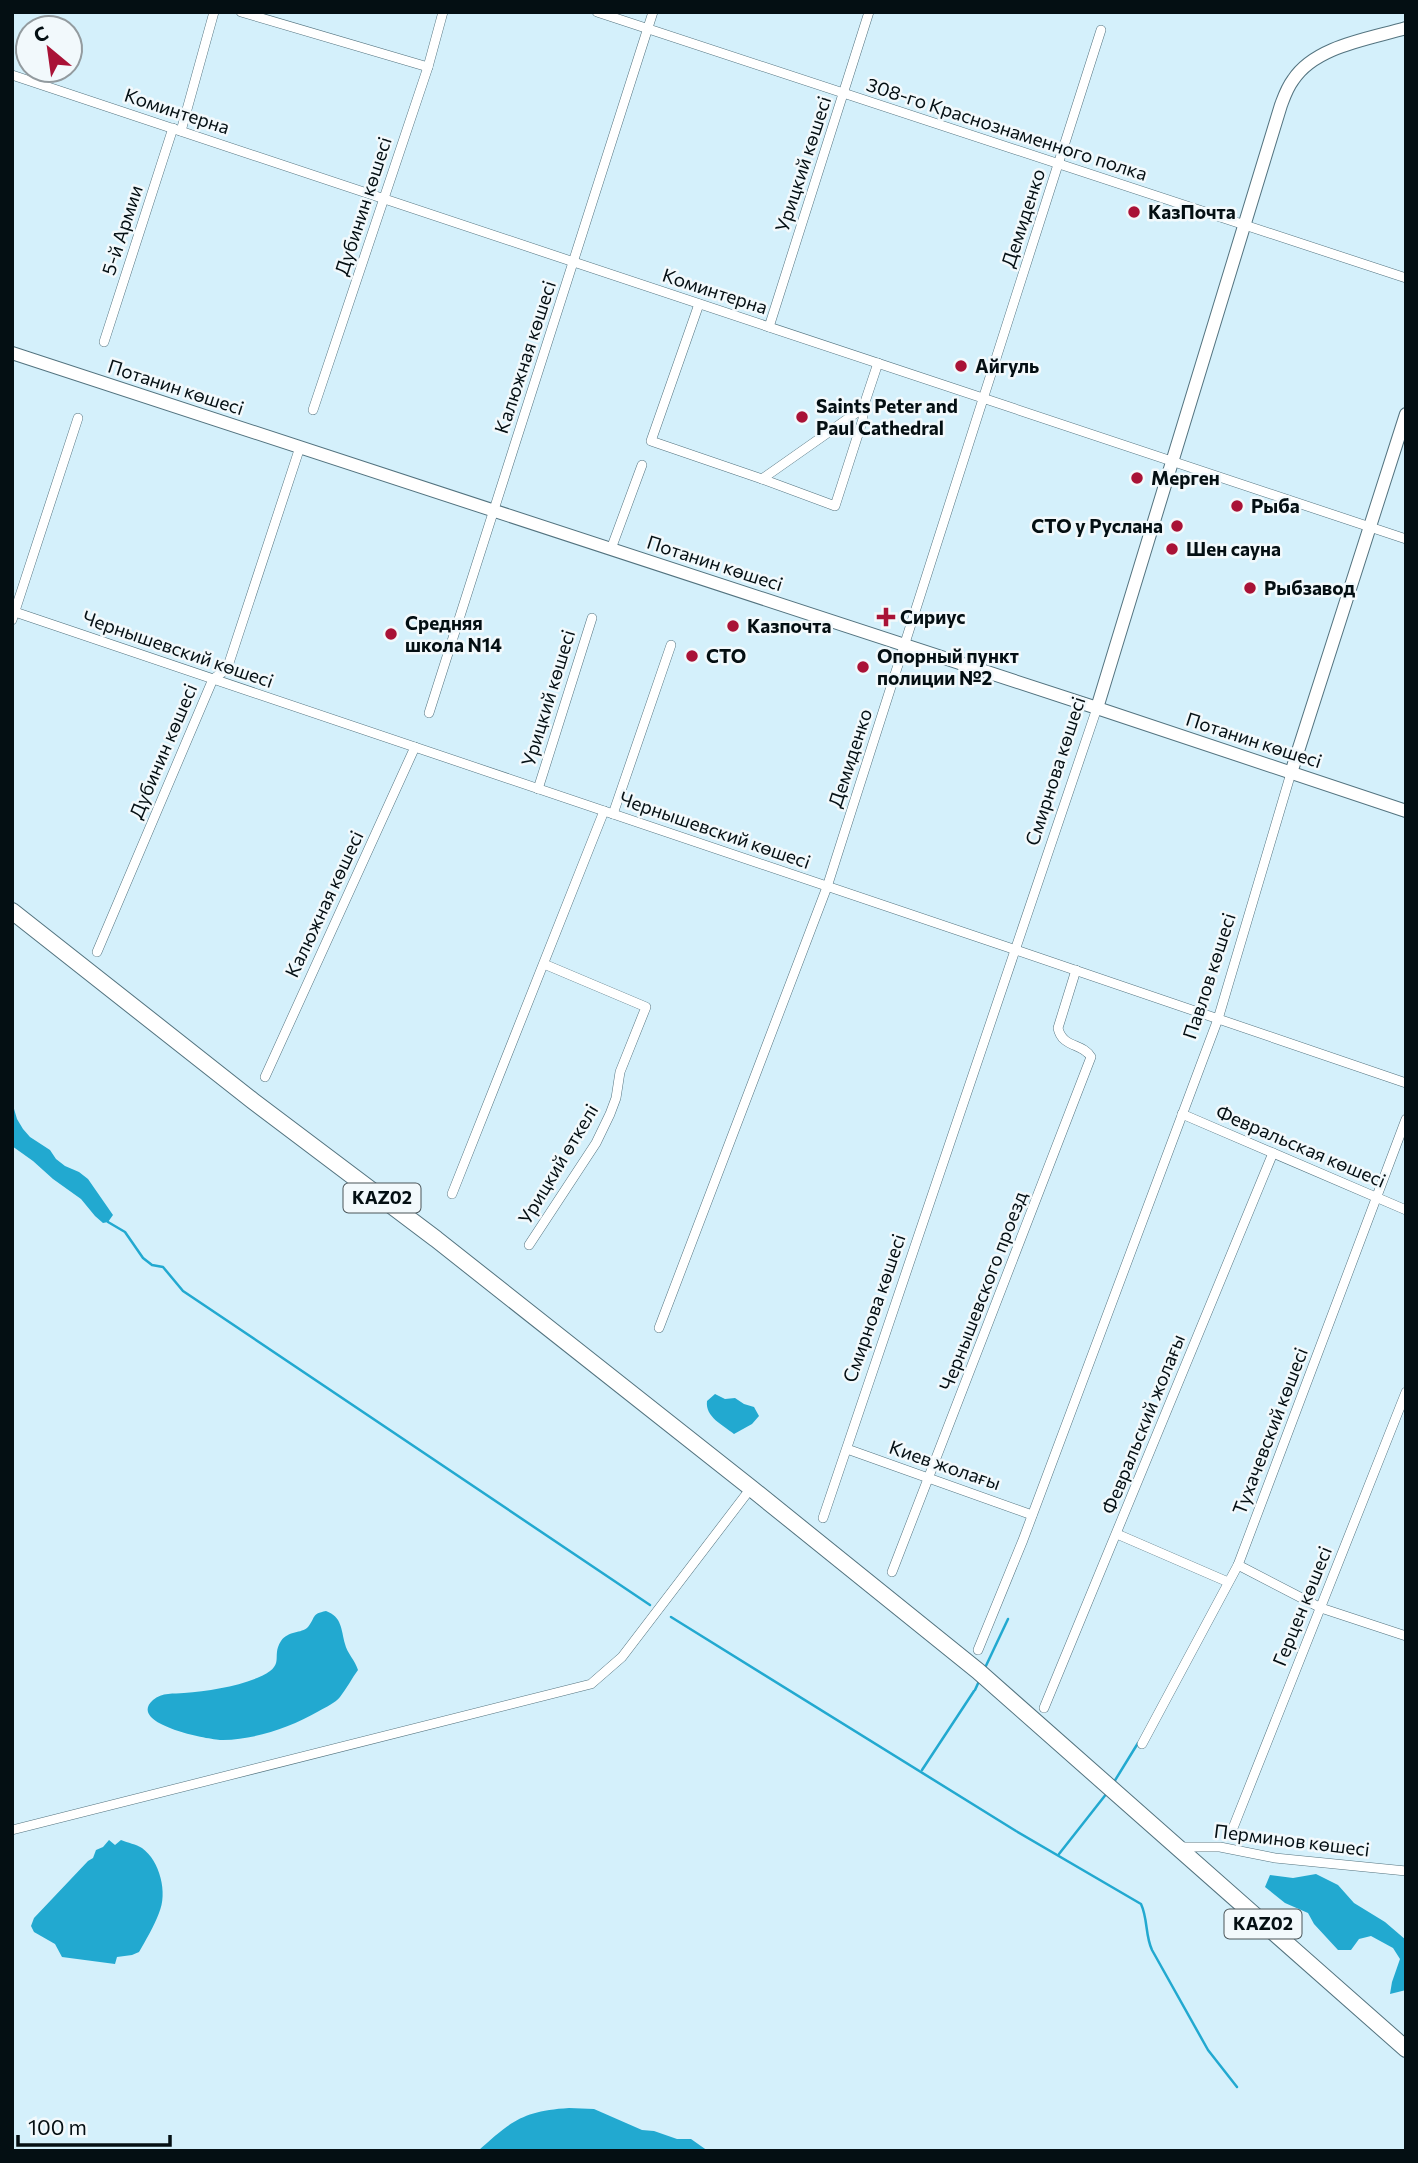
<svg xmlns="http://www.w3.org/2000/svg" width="1418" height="2163" font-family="Commissioner,sans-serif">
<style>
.water{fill:#22a9d0}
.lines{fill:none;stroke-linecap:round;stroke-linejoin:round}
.stream{stroke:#22a9d0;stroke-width:2.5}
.minor-casing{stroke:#53737f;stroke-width:10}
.tertiary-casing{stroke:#53737f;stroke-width:14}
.secondary-casing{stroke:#53737f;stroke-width:14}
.trunk-casing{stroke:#53737f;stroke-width:18}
.minor{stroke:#fff;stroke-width:9}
.tertiary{stroke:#fff;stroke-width:12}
.secondary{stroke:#fff;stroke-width:12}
.trunk{stroke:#fff;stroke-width:16}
.poi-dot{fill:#a91236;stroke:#f2f9fc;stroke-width:2.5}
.labels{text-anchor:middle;stroke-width:5;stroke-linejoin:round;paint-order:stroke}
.shield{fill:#f2f9fc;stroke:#4b5559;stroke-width:2}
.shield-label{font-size:18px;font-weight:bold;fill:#040f13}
.street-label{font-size:19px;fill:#040f13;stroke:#f2f9fc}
.poi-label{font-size:19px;font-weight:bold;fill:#040f13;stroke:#f2f9fc;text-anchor:start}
</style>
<rect width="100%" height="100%" fill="#d4f0fb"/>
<g class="water">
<path d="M 12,1102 L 17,1119 L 23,1129 L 30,1137 L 50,1150 L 56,1159 L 65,1166 L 79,1172 L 88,1179 L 113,1215 L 108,1222 L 103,1223 L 95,1216 L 81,1199 L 53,1179 L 33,1161 L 12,1146 Z"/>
<path d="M 715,1394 L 725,1399 L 735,1398 L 744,1404 L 754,1407 L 759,1416 L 752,1424 L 734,1434 C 723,1425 705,1417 707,1401 Z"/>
<path d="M 326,1611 C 342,1617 341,1629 345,1644 C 347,1653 355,1660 358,1670 C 352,1678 347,1688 340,1697 C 335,1703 326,1707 319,1711 C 289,1728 257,1739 223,1740 C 209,1740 126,1724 153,1700 C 162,1692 174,1694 184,1693 C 207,1691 235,1687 257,1678 C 288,1665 270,1658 281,1641 C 289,1630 301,1634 308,1627 C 316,1617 311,1614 326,1611 Z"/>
<path d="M 109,1840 L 115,1845 L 121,1840 C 128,1843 136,1844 142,1848 C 160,1861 168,1893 159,1913 C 154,1926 146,1940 139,1952 L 132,1955 L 117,1957 L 115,1964 L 62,1957 L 55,1944 L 34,1932 L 31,1926 L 34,1918 L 88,1861 L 93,1858 L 96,1850 L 103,1847 Z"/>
<path d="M 1316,1874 L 1338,1885 L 1354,1903 L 1385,1922 L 1406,1940 L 1406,1990 L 1390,1994 L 1392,1982 L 1400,1959 L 1393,1948 L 1371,1936 L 1359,1939 L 1351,1950 L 1338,1950 L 1314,1924 L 1308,1913 L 1285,1903 L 1265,1887 L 1270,1875 L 1293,1878 Z"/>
<path d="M 569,2108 L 594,2109 L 642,2130 L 654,2131 L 677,2139 L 691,2139 L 708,2151 L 478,2151 C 511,2121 523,2111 569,2108 Z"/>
</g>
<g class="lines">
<g class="stream">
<path d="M 108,1222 L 125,1232 L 143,1258 L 152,1265 L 163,1267 L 183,1291 L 650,1605"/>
<path d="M 671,1617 L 1016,1831 L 1141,1904 C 1148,1919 1145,1935 1152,1950 L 1208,2050 L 1237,2087"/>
<path d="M 984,1670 L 1008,1619"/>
<path d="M 975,1690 L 980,1679"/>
<path d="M 922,1770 L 974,1691"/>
<path d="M 1114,1782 L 1138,1743"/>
<path d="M 1059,1854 L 1107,1793"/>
</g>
<g class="minor-casing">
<g id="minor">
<path d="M 241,12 L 428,67"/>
<path d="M 597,12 L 1406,278"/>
<path d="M 12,75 L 1406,539"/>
<path d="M 181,131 L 214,12"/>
<path d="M 699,304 L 651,441 L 762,479 L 863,408 L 878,363"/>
<path d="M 769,327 L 869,12"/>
<path d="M 104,342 L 173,128"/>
<path d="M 313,410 L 428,67 L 443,12"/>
<path d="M 762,479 L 835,506 L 863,419 L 863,408"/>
<path d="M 611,549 L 642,465"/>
<path d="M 12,611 L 1016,950 L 1406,1083"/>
<path d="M 12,620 L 78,418"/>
<path d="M 429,713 L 653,12"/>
<path d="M 538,789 L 592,618"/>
<path d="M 613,814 L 671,645"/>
<path d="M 97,952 L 213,679 L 227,669 L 300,447"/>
<path d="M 265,1077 L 415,747"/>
<path d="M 1182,1114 L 1406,1210"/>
<path d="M 452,1194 L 604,811"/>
<path d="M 529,1245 L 596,1143 L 610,1114 L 616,1098 L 620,1072 L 646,1007 L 544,964"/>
<path d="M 659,1328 L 827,887 L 1101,30"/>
<path d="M 847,1449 L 1032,1515"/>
<path d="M 823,1518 L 1097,708"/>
<path d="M 1117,1534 L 1228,1582"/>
<path d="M 1238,1565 L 1321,1608 L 1406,1636"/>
<path d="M 892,1572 L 1091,1057 C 1083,1043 1062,1048 1058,1028 L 1076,970"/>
<path d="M 978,1650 L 1023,1540 L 1218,1019 L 1291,773"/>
<path d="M 1044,1708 L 1273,1153"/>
<path d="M 1142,1744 L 1238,1565 L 1406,1119"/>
<path d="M 12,1830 L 591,1684 L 622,1657 L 751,1488"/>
<path d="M 1231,1833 L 1406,1392"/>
<path d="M 1180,1847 L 1220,1847 L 1275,1858 L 1406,1871"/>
</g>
</g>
<g class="tertiary-casing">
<g id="tertiary">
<path d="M 1097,708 L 1281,105 C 1284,97 1287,88 1293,80 C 1315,46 1369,39 1406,28"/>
<path d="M 1291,773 L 1406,414"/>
</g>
</g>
<g class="secondary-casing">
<path id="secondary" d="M 12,353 L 1097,708 L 1406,811"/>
</g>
<g class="trunk-casing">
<path id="trunk" d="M 12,911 L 253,1101 L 436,1239 L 751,1488 L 978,1671 L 1406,2049"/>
</g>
<use href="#minor" class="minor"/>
<use href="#tertiary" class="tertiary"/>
<use href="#secondary" class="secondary"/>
<use href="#trunk" class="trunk"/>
</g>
<g class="poi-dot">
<circle cx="1134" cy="212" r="7"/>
<circle cx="961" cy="366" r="7"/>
<circle cx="802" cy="417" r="7"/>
<circle cx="1137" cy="478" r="7"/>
<circle cx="1237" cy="506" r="7"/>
<circle cx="1177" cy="526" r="7"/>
<circle cx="1172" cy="549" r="7"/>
<circle cx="1250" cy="588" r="7"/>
<path d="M882.5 606.5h7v7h7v7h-7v7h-7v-7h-7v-7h7z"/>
<circle cx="733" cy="626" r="7"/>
<circle cx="391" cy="634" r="7"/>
<circle cx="692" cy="656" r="7"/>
<circle cx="863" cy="667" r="7"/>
</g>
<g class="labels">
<g class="shield">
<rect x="343.5" y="1183.5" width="77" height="29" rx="5"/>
<rect x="1224.5" y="1909.5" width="77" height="29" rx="5"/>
</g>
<g class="shield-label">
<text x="382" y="1204">KAZ02</text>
<text x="1263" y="1930">KAZ02</text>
</g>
<g class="street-label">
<text transform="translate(177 111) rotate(18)" y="7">Коминтерна</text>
<text transform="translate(1007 129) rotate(18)" y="7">308-го Краснознаменного полка</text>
<text transform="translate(803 164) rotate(-72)" y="7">Урицкий көшесі</text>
<text transform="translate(363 206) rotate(-72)" y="7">Дубинин көшесі</text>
<text transform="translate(1023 218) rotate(-72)" y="7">Демиденко</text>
<text transform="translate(122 230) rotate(-72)" y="7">5-й Армии</text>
<text transform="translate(715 291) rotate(18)" y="7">Коминтерна</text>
<text transform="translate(525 357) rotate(-72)" y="7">Калюжная көшесі</text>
<text transform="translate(176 387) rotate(18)" y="7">Потанин көшесі</text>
<text transform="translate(715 563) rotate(18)" y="7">Потанин көшесі</text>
<text transform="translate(178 649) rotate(19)" y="7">Чернышевский көшесі</text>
<text transform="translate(548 698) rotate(-73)" y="7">Урицкий көшесі</text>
<text transform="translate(1254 740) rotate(18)" y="7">Потанин көшесі</text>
<text transform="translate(163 751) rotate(-67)" y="7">Дубинин көшесі</text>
<text transform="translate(850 758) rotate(-72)" y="7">Демиденко</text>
<text transform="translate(1055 771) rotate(-72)" y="7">Смирнова көшесі</text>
<text transform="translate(715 830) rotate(19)" y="7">Чернышевский көшесі</text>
<text transform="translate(324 904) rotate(-65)" y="7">Калюжная көшесі</text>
<text transform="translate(1209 976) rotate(-72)" y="7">Павлов көшесі</text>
<text transform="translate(1301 1146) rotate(23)" y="7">Февральская көшесі</text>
<text transform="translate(558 1164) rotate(-59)" y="7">Урицкий өткелі</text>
<text transform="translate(983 1291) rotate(-69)" y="7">Чернышевского проезд</text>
<text transform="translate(874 1308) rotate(-71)" y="7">Смирнова көшесі</text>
<text transform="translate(1143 1424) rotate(-68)" y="7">Февральский жолағы</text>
<text transform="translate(1270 1431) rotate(-69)" y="7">Тухачевский көшесі</text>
<text transform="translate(945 1465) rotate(19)" y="7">Киев жолағы</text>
<text transform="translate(1302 1606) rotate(-68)" y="7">Герцен көшесі</text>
<text transform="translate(1292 1840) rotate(7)" y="7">Перминов көшесі</text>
</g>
<g class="poi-label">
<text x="1148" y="219">КазПочта</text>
<text x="975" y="373">Айгуль</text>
<text x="816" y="413">Saints Peter and<tspan x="816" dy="22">Paul Cathedral</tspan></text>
<text x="1151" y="485">Мерген</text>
<text x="1251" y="513">Рыба</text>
<text x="1163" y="533" text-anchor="end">СТО у Руслана</text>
<text x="1186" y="556">Шен сауна</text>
<text x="1264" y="595">Рыбзавод</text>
<text x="900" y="624">Сириус</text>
<text x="405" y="630">Средняя<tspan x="405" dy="22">школа N14</tspan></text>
<text x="747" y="633">Казпочта</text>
<text x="706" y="663">СТО</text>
<text x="877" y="663">Опорный пункт<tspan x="877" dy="22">полиции №2</tspan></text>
</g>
</g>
<rect width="1418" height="2163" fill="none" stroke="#040f13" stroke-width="28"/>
<g transform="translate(49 49) rotate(331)"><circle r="33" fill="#f2f9fc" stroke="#939b9f" stroke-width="2"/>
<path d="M0-5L12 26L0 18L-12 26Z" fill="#a91236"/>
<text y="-10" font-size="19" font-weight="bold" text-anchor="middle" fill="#040f13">С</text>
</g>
<path d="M18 2135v10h152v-10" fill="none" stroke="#040f13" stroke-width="3.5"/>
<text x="28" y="2135" font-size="21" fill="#040f13" stroke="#f2f9fc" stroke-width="5" paint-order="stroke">100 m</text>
</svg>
